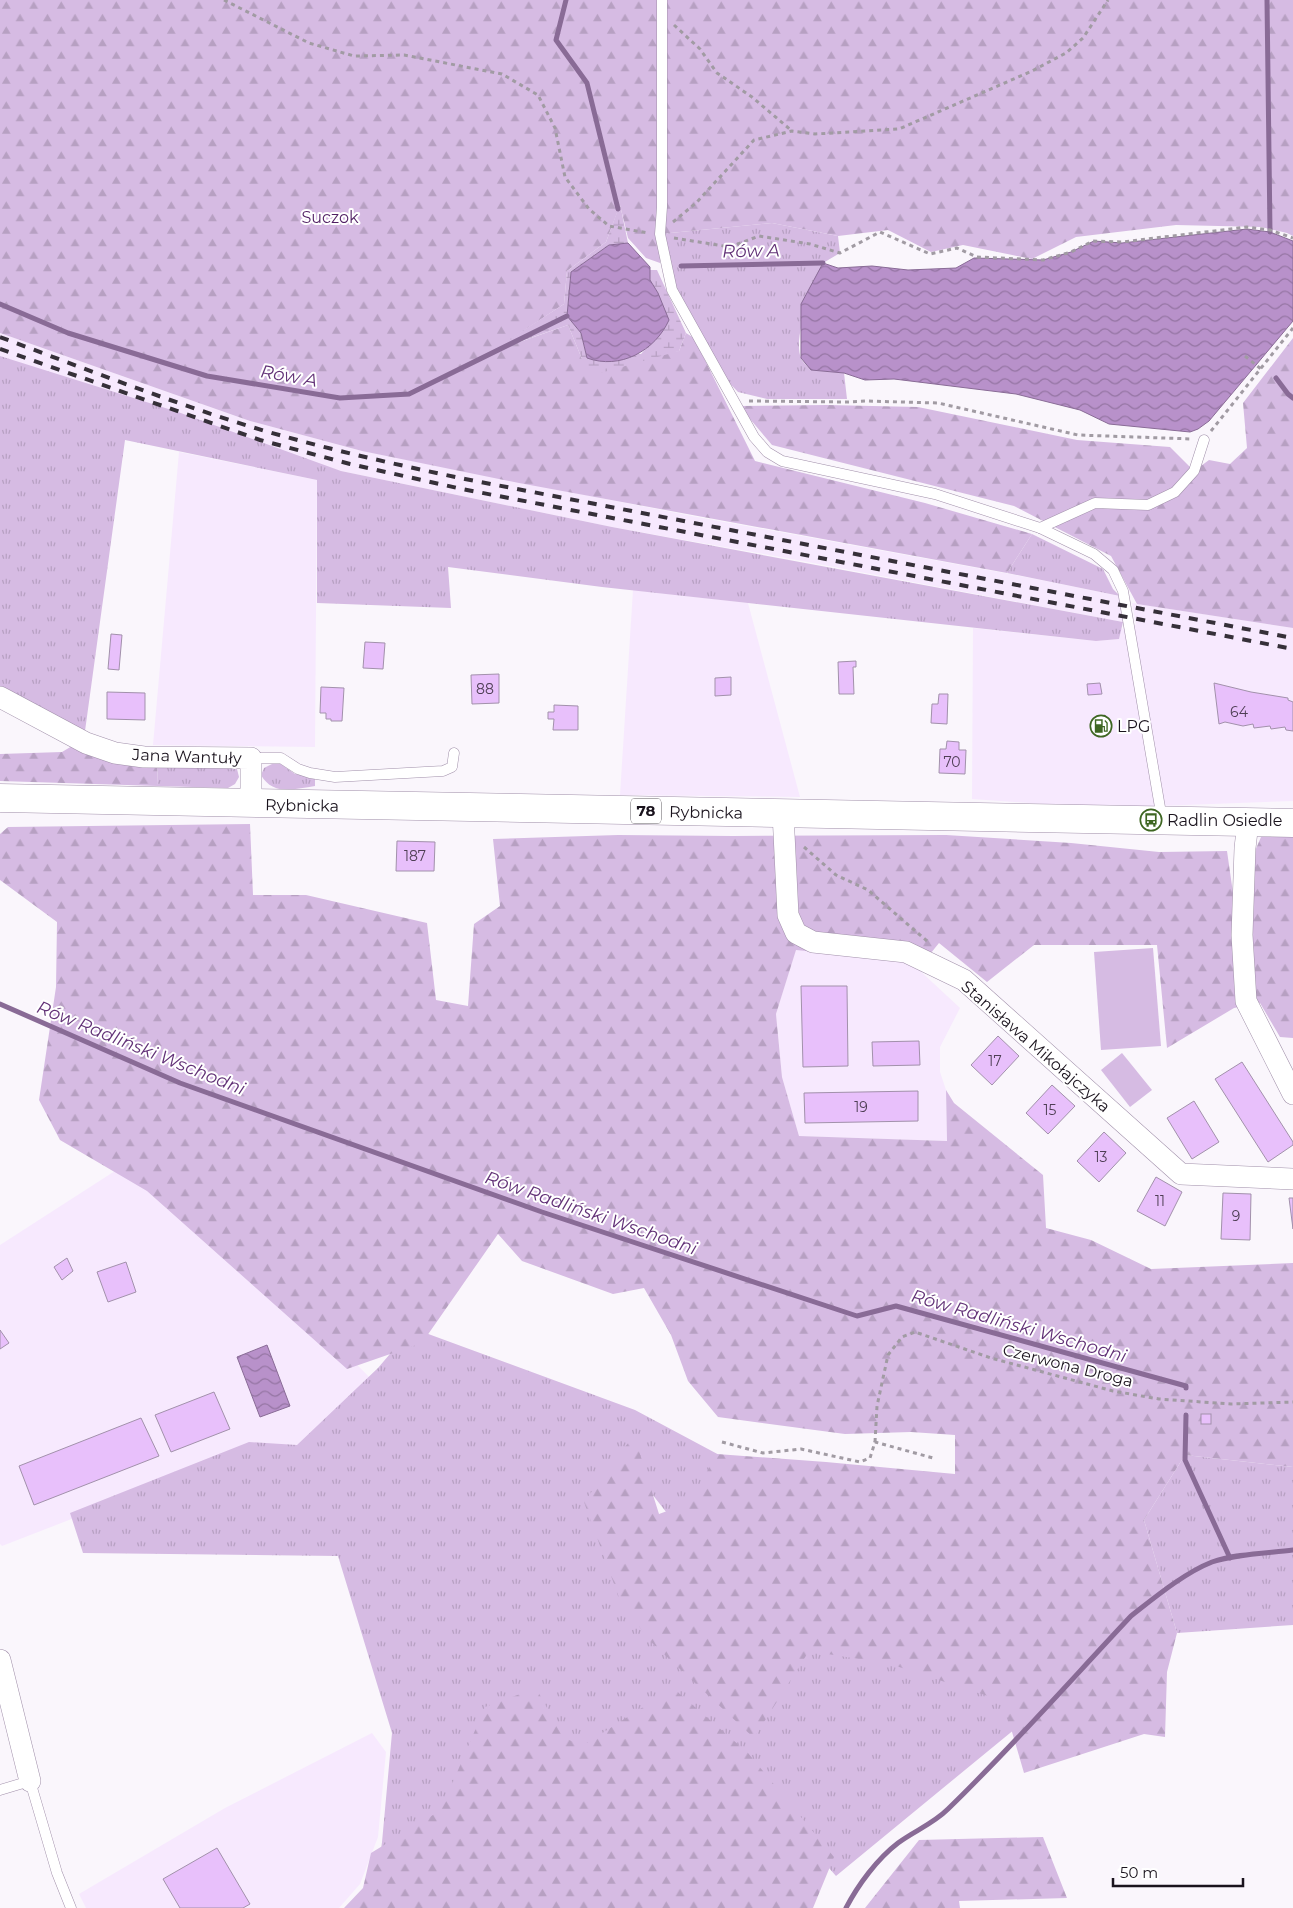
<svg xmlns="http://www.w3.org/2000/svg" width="1293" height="1908" font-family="Montserrat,sans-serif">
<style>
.built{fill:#f7e9fe}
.grass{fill:url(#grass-tufts)}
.forest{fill:url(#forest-firs)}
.wetland{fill:url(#wetland-marsh)}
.pitch{fill:#d6bbe3}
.water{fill:url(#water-waves);stroke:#896b96}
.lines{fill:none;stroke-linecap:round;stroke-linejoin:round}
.stream{stroke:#896b96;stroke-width:5}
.building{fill:#e8c0fb;stroke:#a291ab}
.lane-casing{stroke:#a190aa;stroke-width:11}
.street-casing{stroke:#a190aa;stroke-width:22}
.primary-casing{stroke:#a190aa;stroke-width:29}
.path{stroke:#a19ba3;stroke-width:3;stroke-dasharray:4 4;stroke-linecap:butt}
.lane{stroke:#fff;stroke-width:10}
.street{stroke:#fff;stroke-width:21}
.primary{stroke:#fff;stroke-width:28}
.rail{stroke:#363039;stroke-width:4;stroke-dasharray:9 9;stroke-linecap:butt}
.labels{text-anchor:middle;stroke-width:4;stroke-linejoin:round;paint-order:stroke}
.number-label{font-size:14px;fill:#4e3e54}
.shield{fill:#fff;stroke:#5f5a61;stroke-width:1}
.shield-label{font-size:15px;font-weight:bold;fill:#1a131d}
.park-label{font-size:16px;fill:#501f63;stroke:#fff}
.poi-label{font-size:16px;fill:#1a131d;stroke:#fff;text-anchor:start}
.street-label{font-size:16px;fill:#1a131d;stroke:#fff}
.water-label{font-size:18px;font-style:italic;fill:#623277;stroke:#fff}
</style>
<defs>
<pattern id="grass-tufts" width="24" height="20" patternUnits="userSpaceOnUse" patternTransform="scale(1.25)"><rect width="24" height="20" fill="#d6bbe3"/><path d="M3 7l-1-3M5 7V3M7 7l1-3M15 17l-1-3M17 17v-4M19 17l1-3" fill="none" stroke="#b7a0c2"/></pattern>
<pattern id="forest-firs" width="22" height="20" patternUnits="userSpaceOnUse" patternTransform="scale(1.25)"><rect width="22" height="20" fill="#d6bbe3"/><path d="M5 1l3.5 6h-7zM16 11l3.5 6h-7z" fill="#b7a0c2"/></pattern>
<pattern id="wetland-marsh" width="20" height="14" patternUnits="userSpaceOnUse" patternTransform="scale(1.25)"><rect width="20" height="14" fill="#d6bbe3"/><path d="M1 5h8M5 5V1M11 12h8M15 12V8" fill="none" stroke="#b7a0c2"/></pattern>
<pattern id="water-waves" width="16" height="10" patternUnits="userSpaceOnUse" patternTransform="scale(1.25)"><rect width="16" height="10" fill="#b891ca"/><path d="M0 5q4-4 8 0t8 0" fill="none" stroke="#9575a3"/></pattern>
</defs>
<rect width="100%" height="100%" fill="#faf6fc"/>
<g class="built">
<path d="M 0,333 L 250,421 L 362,451 L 692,516 L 1031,578 L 1120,596 L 1123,622 L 797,560 L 612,527 L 341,471 L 180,420 L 0,356 Z"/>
<path d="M 179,452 L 317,480 L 315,747 L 153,745 Z"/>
<path d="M 633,590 L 748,603 L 800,797 L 620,795 Z"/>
<path d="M 1132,603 L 1293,628 L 1293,801 L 1104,808 L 972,799 L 973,628 L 1096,641 L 1119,639 L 1121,629 L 1136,625 Z"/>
<path d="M 796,949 L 901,960 L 918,969 L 960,1008 L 940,1047 L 940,1072 L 946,1090 L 947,1141 L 799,1136 L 782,1077 L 776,1014 Z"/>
<path d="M 146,1151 L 378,1386 L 307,1453 L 203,1468 L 2,1546 L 0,1544 L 0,1245 Z"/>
<path d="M 372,1733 L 386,1752 L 378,1837 L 360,1884 L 339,1908 L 86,1908 L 79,1894 L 225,1808 Z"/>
</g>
<g class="grass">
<path d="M 772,223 L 838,236 L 840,253 L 823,263 C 815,285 792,336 801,358 C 802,362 808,366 811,370 L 844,373 L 847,399 L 767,399 L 738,392 L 715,368 L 672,290 L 660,234 Z"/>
<path d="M 0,356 L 178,412 L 341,471 L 612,527 L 1123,622 L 1119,639 L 1096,641 L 602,587 L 448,567 L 451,608 L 317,603 L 317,480 L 125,440 L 85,731 L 0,687 Z"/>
<path d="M 1032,534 L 1103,569 L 1113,589 L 1120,596 L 1007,573 Z"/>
<path d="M 157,763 L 225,765 L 237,769 L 239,777 L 235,784 L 228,788 L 158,786 Z"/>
<path d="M 272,764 L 281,764 L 295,774 L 315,777 L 315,786 C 294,789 273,796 261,775 L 264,768 Z"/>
<path d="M 412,1328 L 635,1410 L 738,1465 L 681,1531 L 634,1471 L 610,1499 L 811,1624 L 1035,1689 L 1027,1719 L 836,1876 L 737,1764 L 444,1831 L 380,1864 L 392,1733 L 338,1556 L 83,1553 L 70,1513 L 249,1442 L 297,1445 L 378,1368 Z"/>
<path d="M 1185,1455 L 1293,1467 L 1293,1625 L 1177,1633 L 1144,1520 Z"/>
</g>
<g class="forest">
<path d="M 0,0 L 1293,0 L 1293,236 L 1287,233 L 1261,227 L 1176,225 L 1076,237 L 1032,259 L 963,245 L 931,252 L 888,230 L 838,236 L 772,223 L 660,234 L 660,263 L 646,258 L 628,238 L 620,205 L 606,242 L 567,271 L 564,304 L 511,339 L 514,344 L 568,325 L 582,359 L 679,351 L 686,333 L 694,338 L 755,461 L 925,503 L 1032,534 L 1007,573 L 519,483 L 362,451 L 250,421 L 0,333 Z"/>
<path d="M 1293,338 L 1293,628 L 1137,604 L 1111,556 L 1014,506 L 772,445 L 739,406 L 827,405 L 918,407 L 1077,440 L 1170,447 L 1194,471 L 1209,460 L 1230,464 L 1247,448 L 1243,403 Z"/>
<path d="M 72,746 L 157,763 L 158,786 L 0,781 L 0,754 L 62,752 Z"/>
<path d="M 250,824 L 253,895 L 306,895 L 427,923 L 436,1000 L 468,1006 L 474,924 L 500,906 L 493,839 L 618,835 L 733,836 L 946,835 L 1071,843 L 1159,852 L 1227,851 L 1234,900 L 1261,837 L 1293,837 L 1293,1038 L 1280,1037 L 1260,1003 L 1234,1008 L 1167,1048 L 1157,945 L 1034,945 L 987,982 L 939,943 L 918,969 L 901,960 L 796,950 L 776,1014 L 782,1077 L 799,1136 L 947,1141 L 946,1090 L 954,1103 L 1043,1175 L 1046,1228 L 1091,1240 L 1151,1269 L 1293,1263 L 1293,1467 L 1185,1455 L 1144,1520 L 1177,1633 L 1167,1672 L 1165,1737 L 1144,1734 L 1024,1773 L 1003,1701 L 890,1664 L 809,1651 L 754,1738 L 651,1642 L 621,1603 L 584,1502 L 634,1435 L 659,1514 L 689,1503 L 717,1454 L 826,1462 L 955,1474 L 955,1435 L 911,1432 L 845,1434 L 718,1417 L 688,1381 L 671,1335 L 644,1288 L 613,1294 L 522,1261 L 498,1234 L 422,1343 L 347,1369 L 147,1191 L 60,1140 L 39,1100 L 56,987 L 57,922 L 0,880 L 0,834 L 8,827 Z"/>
<path d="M 536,1688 L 563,1737 L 582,1746 L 673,1688 L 748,1753 L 834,1857 L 813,1908 L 344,1908 L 363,1888 L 371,1853 L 441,1810 L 485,1707 Z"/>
<path d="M 1043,1837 L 1067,1898 L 959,1901 L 960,1908 L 865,1908 L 919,1840 Z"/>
</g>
<path class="wetland" d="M 620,204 L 628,243 L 609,245 L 571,272 L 567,316 L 581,333 L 587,358 L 641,354 L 649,345 L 658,293 L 650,280 L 650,270 L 657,270 L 686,333 L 679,351 L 593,375 L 582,359 L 568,325 L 513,344 L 510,339 L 564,304 L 567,271 L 606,242 Z"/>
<g class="pitch">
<path d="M 1153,948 L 1161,1046 L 1101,1050 L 1094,952 Z"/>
<path d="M 1122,1053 L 1152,1090 L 1130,1107 L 1101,1070 Z"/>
</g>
<g class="water">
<path d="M 1247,229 L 1270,232 L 1293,241 L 1293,321 L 1209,421 L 1198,429 L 1190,432 L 1109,424 L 1080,410 L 1016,394 L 894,379 L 865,380 L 844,373 L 811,370 L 801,358 L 801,304 L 823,263 L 838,268 L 872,266 L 908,270 L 956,268 L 974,258 L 1043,260 L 1071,252 L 1094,241 L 1122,243 Z"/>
<path d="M 628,243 L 650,267 L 650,280 L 658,293 L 669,320 C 655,351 620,370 587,358 L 581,333 L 567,316 L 571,272 L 609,245 Z"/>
<path d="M 267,1345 L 290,1406 L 260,1417 L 237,1357 Z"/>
</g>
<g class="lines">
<g class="stream">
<path d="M 566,0 L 556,40 L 587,83 L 618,209"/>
<path d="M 1267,0 L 1270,232"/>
<path d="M 681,266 L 823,263"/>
<path d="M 0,304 L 68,333 L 207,376 L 340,398 L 409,394 L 567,316"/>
<path d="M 1276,378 L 1288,394 L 1293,398"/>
<path d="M 0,1004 L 180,1083 L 542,1212 L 857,1316 L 896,1306 L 1186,1386 L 1186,1388"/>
<path d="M 1186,1415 L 1185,1460 L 1230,1558"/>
<path d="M 846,1908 C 858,1885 877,1859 898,1843 C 914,1831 933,1824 948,1809 C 1012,1747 1070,1681 1131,1616 C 1154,1598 1184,1573 1212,1562 C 1234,1554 1269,1553 1293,1550"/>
</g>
</g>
<g class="building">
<path d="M 111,634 L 122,635 L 119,670 L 108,669 Z"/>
<path d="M 365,642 L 385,643 L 383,669 L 363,668 Z"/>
<path d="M 856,661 L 856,667 L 853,667 L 854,694 L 839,694 L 838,662 Z"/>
<path d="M 499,674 L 499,703 L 472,704 L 471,675 Z"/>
<path d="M 731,677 L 731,695 L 715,696 L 715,678 Z"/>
<path d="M 1100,683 L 1102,694 L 1088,695 L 1087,684 Z"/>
<path d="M 1214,683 L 1251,692 L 1288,698 L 1288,700 L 1293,702 L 1293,731 L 1286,730 L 1285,727 L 1271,729 L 1270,726 L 1254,728 L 1253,724 L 1243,726 L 1225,722 L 1219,724 Z"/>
<path d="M 321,687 L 344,688 L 342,721 L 331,721 L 331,719 L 326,719 L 326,713 L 320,713 Z"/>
<path d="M 107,692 L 145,693 L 145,720 L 107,719 Z"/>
<path d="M 939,694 L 948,694 L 947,724 L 931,723 L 932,704 L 938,704 Z"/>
<path d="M 554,705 L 578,706 L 578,730 L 553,730 L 554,719 L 548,719 L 548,712 L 554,712 Z"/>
<path d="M 1105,715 L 1111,732 L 1099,735 L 1093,719 Z"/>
<path d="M 947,741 L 959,742 L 959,750 L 966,750 L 965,774 L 939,773 L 940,749 L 946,749 Z"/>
<path d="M 397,841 L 435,842 L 434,871 L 396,871 Z"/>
<path d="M 801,986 L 847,986 L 848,1066 L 803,1067 Z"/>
<path d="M 998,1036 L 1019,1056 L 992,1085 L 971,1065 Z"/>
<path d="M 919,1041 L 920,1065 L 873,1066 L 872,1042 Z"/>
<path d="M 1242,1062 L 1293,1142 L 1293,1145 L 1268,1162 L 1215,1079 Z"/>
<path d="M 1052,1085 L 1075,1106 L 1048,1134 L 1026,1113 Z"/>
<path d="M 918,1091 L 918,1121 L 805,1123 L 804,1093 Z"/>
<path d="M 1194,1101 L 1219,1142 L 1192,1159 L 1167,1118 Z"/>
<path d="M 1104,1132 L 1126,1153 L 1099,1182 L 1077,1161 Z"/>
<path d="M 1156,1177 L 1182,1192 L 1165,1226 L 1137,1211 Z"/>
<path d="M 1223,1193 L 1251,1194 L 1250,1240 L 1221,1239 Z"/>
<path d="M 1289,1198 L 1293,1198 L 1293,1229 Z"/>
<path d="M 67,1258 L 73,1271 L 62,1280 L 54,1267 Z"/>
<path d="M 126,1262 L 136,1292 L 108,1302 L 97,1272 Z"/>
<path d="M 0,1330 L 9,1343 L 0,1349 Z"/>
<path d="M 214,1392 L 230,1429 L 171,1452 L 155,1415 Z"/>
<rect x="1201" y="1414" width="10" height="10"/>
<path d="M 141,1418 L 159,1456 L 34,1505 L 19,1466 Z"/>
<path d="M 217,1848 L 250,1904 L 243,1908 L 180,1908 L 163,1879 Z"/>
</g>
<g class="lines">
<g class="lane-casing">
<g id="lane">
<path d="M 662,0 L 662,207 L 660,234 L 672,290 L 754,437 L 767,452 L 782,461 L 935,494 L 1040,528 L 1094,554 L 1113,570 L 1123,591 L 1162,819"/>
<path d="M 1040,528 L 1095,503 L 1148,505 L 1175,492 L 1194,471 L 1204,440"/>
<path d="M 251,758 L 281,758 L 298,769 L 310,773 L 335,777 L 443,771 L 452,767 L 454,753"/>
<path d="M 0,1790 L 30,1781 L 57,1873 L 71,1908"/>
</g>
</g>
<g class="street-casing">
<g id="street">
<path d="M 0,697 L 86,743 L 115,753 L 144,757 L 251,758 L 251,804"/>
<path d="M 783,813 L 788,915 L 796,933 L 813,942 L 906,952 L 964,980 L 1181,1174 L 1293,1179"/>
<path d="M 1248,822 L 1245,848 L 1242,935 L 1246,1001 L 1293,1094"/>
<path d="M 0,1660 L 30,1781"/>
</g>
</g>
<g class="primary-casing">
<path id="primary" d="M 0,798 L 1293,823"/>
</g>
<g class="path">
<path d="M 224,0 L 309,43 L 354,56 L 404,55 L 502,74 L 538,95 L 555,128 L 565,177 L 589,209 L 609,226 L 648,233"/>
<path d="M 674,25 L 700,49 L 717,73 L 752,97 L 792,131"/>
<path d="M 673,222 L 696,203 L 754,140 L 792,131 L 815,134 L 899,129 L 1032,71 L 1066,53 L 1083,38 L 1108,0"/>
<path d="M 674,238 L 730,247 L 759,236 L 810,244 L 840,253 L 880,232 L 930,254 L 957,248 L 977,257 L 1043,260 L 1071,252 L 1093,241 L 1122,242 L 1247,227 L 1270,230 L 1293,238"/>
<path d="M 1245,356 L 1261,369"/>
<path d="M 749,401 L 847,402 L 865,401 L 938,403 L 1078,435 L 1192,439"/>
<path d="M 1211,431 L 1293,328"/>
<path d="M 804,847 L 836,875 L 868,890 L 927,941"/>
<path d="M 722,1442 L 763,1453 L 801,1449 L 860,1462 L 870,1458 L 875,1442 L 933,1458"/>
<path d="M 875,1442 L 877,1406 L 888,1355 L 902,1337 L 915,1332 L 991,1358 L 1113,1391 L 1159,1399 L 1231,1404 L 1293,1402"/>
</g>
<use href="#lane" class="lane"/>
<use href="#street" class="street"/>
<use href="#primary" class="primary"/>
<g class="rail">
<path d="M 0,337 C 88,370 175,404 265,431 C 331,450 398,465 465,479 L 1293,638"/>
<path d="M 0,349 L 260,440 L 350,464 L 462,489 L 1293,649"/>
</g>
</g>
<defs>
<g id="fuel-ring" transform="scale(1.125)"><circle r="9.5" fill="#fff" stroke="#3e6622" stroke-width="1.5"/><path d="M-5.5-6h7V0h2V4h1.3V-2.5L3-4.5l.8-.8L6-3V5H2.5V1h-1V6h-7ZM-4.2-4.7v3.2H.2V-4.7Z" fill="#3e6622"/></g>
<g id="bus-ring" transform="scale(1.125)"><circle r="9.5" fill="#fff" stroke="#3e6622" stroke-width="1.5"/><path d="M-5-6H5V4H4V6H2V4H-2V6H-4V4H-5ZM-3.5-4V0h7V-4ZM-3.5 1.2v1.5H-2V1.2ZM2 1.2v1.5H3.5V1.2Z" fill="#3e6622"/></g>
</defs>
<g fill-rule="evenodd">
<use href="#fuel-ring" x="1101" y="726"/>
<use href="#bus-ring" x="1151" y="820"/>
</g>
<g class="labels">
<g class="number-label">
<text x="485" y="694">88</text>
<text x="1239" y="717">64</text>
<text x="952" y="767">70</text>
<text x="415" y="861">187</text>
<text x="995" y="1066">17</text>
<text x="861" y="1112">19</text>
<text x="1050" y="1115">15</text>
<text x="1101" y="1162">13</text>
<text x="1160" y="1206">11</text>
<text x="1236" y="1221">9</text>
</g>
<rect class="shield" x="631" y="798.5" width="30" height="25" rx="4"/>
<g class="shield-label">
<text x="646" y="816">78</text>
</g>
<g class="park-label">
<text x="330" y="223">Suczok</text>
</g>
<g class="poi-label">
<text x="1117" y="732">LPG</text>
<text x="1167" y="826">Radlin Osiedle</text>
</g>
<g class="street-label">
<text transform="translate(187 756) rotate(2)" y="6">Jana Wantuły</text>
<text transform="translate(302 805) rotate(1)" y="6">Rybnicka</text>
<text transform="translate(706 812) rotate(1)" y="6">Rybnicka</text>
<text transform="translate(1036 1046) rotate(41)" y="6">Stanisława Mikołajczyka</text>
<text transform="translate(1068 1365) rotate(14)" y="6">Czerwona Droga</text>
</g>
<g class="water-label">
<text transform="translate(751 251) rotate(-1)" y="6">Rów A</text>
<text transform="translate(289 376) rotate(10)" y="6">Rów A</text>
<text transform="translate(141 1048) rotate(22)" y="6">Rów Radliński Wschodni</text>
<text transform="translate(591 1213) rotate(19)" y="6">Rów Radliński Wschodni</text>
<text transform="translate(1019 1326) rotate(16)" y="6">Rów Radliński Wschodni</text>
</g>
</g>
<path d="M1113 1878v8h130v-8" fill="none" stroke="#1a131d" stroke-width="2.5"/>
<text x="1120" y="1878" font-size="15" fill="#1a131d" stroke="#ffffff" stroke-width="4" paint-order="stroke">50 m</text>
</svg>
